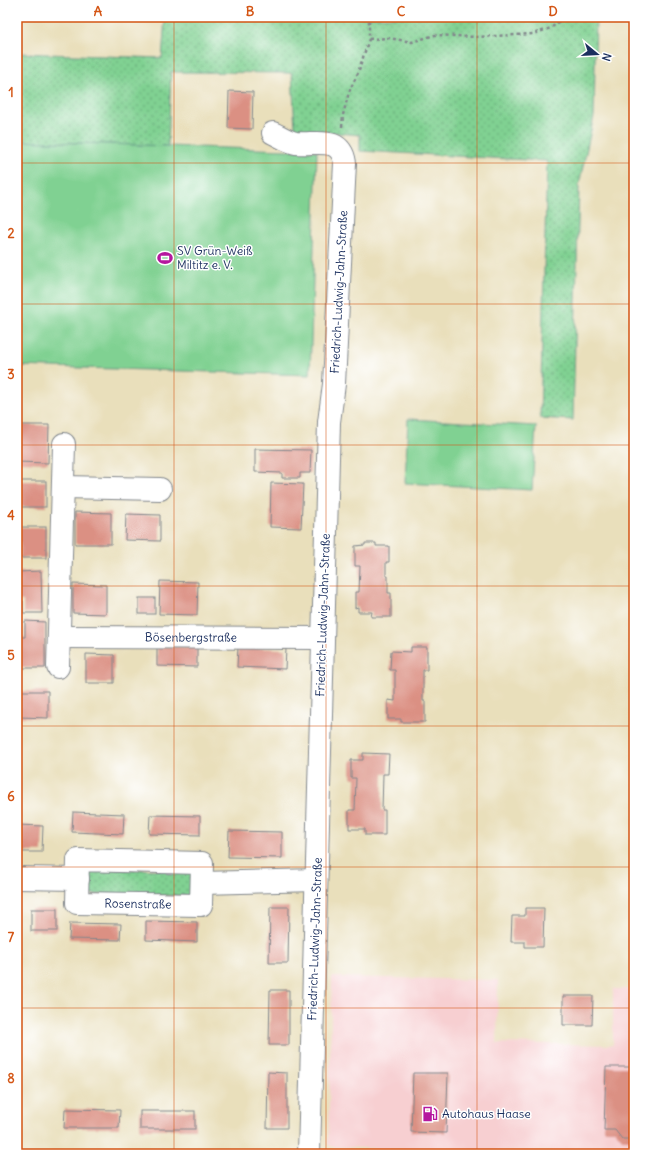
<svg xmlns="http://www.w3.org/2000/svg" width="651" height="1171" font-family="Delius,sans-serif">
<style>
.built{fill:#f7cfd1}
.grass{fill:url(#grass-dots);stroke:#4e8078}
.garden{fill:#80d192;stroke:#4e8078}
.building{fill:#db9083}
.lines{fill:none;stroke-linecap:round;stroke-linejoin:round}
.minor-casing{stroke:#82878c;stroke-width:24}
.path{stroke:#82878c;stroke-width:2.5;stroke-dasharray:3 3;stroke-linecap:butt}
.minor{stroke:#fff;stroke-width:22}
.grid{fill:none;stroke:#d45514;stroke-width:1;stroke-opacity:0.55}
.labels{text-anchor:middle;stroke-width:3;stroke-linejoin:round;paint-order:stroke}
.poi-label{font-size:12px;fill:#1b2f5e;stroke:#fff;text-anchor:start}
.street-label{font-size:12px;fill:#1b2f5e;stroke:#fff}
.neatline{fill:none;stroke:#d45514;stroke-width:1.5}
.grid-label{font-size:13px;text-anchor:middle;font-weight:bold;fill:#d45514}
</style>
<defs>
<pattern id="grass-dots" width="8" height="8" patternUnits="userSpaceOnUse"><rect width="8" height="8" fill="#80d192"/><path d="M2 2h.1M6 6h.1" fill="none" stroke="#68aa7a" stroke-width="1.8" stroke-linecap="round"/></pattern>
</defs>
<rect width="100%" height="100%" fill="#fff"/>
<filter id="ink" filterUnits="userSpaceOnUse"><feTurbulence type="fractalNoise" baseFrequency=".025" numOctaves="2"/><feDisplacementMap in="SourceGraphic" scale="8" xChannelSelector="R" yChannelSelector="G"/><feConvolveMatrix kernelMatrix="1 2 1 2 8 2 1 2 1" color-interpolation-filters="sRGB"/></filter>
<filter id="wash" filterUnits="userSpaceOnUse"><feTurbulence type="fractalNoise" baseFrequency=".012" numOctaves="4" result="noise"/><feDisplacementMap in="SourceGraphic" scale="16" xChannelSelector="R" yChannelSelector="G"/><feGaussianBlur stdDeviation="0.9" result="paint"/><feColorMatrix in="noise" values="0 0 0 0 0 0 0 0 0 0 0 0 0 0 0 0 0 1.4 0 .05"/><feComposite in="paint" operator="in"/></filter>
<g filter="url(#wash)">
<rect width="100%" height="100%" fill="#e9dfbb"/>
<path class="built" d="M 332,977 L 498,980 L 497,1043 L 613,1045 L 613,989 L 634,989 L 634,1153 L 420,1150 L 332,1147 L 328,1144 Z"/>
<g class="grass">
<path d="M 165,17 L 596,17 L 594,116 L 579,185 L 573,420 L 540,418 L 547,161 L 360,151 L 360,135 L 295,129 L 292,73 L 171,72 L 168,146 L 17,141 L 17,53 L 162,58 Z"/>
<path d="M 89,869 L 193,870 L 193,896 L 88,894 Z"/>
</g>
<g class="garden">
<path d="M 17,141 L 317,151 L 310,375 L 17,366 Z"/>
<path d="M 408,419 L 536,426 L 532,490 L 405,483 Z"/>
</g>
<g id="blocks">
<g class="building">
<path d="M 229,91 L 253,92 L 252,129 L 228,128 Z"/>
<path d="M 17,425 L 49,425 L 48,463 L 17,462 Z"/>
<path d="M 255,449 L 311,450 L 310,473 L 300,473 L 300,478 L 282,478 L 282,473 L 255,472 Z"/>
<rect x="20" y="481" width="26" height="26"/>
<path d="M 271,483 L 303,484 L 301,528 L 270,527 Z"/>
<path d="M 75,512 L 111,513 L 111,544 L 75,544 Z"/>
<path d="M 126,514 L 160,515 L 160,541 L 125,540 Z"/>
<rect x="20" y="527" width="26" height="31"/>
<path d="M 365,543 L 376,543 L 376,546 L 389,546 L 389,562 L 386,562 L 386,576 L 388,576 L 388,593 L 391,593 L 391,617 L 371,617 L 372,612 L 358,612 L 358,607 L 355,608 L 355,592 L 359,592 L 360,566 L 355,566 L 355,546 L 365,545 Z"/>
<path d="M 41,571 L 42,613 L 23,613 L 23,601 L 17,601 L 17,572 Z"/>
<path d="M 160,581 L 198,582 L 197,615 L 159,614 Z"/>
<path d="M 73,584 L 106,585 L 106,614 L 73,613 Z"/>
<rect x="139" y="598" width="16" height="16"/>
<path d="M 25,621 L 45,622 L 45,668 L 17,668 L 17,637 L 25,637 Z"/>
<path d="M 157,646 L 197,647 L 197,667 L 157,666 Z"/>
<path d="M 238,647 L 286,649 L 285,669 L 237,667 Z"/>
<path d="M 411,647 L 427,647 L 427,670 L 423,670 L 423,701 L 425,701 L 425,722 L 401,722 L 401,719 L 388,719 L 388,700 L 395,701 L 395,670 L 390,670 L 391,651 L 411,652 Z"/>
<path d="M 86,654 L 114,655 L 114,683 L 86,683 Z"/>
<path d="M 20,691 L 48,691 L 48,718 L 20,717 Z"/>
<path d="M 363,753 L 389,754 L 388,774 L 383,774 L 382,810 L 385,810 L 385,835 L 365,835 L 365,829 L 349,829 L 349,810 L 355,810 L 356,778 L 351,778 L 351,760 L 363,760 Z"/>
<path d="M 73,812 L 124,814 L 123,834 L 72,832 Z"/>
<path d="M 150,815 L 200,816 L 200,835 L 149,834 Z"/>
<path d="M 17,825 L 43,826 L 42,852 L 17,852 Z"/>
<path d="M 229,831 L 282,832 L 282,858 L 228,857 Z"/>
<path d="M 270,907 L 289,907 L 288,963 L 269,963 Z"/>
<path d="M 525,908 L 544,908 L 543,947 L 525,947 L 525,942 L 511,942 L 512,916 L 525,916 Z"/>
<rect x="31" y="909" width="26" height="22"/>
<path d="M 146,921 L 197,922 L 197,942 L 146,940 Z"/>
<path d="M 70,923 L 121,924 L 120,940 L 69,939 Z"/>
<path d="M 270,990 L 289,990 L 289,1045 L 269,1045 Z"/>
<path d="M 563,996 L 593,996 L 592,1025 L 563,1025 Z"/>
<path d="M 606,1067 L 634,1067 L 634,1139 L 622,1139 L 615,1130 L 604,1130 Z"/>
<path d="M 268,1072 L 287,1073 L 287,1128 L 267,1128 Z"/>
<path d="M 413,1073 L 448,1073 L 446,1133 L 411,1132 Z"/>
<path d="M 65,1109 L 120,1110 L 119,1128 L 64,1128 Z"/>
<rect x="140" y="1111" width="55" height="18"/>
</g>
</g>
</g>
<g filter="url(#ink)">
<use href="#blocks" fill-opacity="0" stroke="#82878c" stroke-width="1"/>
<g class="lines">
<g class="minor-casing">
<g id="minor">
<path d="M 273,133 C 280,136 288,142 296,143 C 316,145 341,135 345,163 L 334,384 L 329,422 L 309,1154"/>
<path d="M 63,487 L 160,489"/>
<path id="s1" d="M 59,637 L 323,638"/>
<path d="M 58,667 L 64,444"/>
<path d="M 78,860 L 202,863 L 201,905 L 77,903 Z"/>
<path d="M 17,878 L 78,879"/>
<path d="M 202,883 L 316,880"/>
</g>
</g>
<g class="path">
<path d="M 369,39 L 389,38 L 412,42 L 435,35 L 476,37 L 533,34 L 551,28 L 564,17"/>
<path d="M 342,127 L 343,115 L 349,92 L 358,73 L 369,39 L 369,17"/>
</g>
<use href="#minor" class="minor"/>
</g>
</g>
<path class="grid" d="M 174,17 L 174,1154M 326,17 L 326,1154M 477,17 L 477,1154M 17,163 L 634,163M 17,304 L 634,304M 17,445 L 634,445M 17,586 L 634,586M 17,726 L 634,726M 17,867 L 634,867M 17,1008 L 634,1008"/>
<defs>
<g id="stadium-bare" transform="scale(1.2)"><path d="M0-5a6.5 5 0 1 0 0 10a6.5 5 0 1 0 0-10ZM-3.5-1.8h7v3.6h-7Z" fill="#b5179e" stroke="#fff" stroke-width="2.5" paint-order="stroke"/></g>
<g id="fuel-bare" transform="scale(1.2)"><path d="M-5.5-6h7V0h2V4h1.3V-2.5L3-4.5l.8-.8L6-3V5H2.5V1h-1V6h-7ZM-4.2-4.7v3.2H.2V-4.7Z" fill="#b5179e" stroke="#fff" stroke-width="2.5" paint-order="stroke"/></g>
</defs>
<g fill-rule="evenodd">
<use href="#stadium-bare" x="165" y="258"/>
<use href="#fuel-bare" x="430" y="1114"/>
</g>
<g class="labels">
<g class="poi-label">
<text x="177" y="255">SV Grün-Weiß<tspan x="177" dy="14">Miltitz e. V.</tspan></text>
<text x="442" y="1118">Autohaus Haase</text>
</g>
<g class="street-label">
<text transform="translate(339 292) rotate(-87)" y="4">Friedrich-Ludwig-Jahn-Straße</text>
<text transform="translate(323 615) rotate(-88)" y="4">Friedrich-Ludwig-Jahn-Straße</text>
<text dy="4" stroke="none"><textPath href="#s1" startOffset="132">Bösenbergstraße</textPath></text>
<text transform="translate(138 904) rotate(1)" y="4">Rosenstraße</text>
<text transform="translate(315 939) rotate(-88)" y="4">Friedrich-Ludwig-Jahn-Straße</text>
</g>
</g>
<rect width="651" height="1171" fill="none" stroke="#fff" stroke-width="44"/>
<g transform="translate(597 54) rotate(108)" stroke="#ffffff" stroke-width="3" paint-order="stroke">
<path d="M0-3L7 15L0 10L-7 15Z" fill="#1b2f5e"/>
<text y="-6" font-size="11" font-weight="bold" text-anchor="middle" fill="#1b2f5e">N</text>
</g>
<rect x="22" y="22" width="607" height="1127" class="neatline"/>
<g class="grid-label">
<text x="98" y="16">A</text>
<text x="250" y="16">B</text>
<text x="401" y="16">C</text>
<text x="553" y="16">D</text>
<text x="11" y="97">1</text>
<text x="11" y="238">2</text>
<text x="11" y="379">3</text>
<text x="11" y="520">4</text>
<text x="11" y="660">5</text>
<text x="11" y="801">6</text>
<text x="11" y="942">7</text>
<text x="11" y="1083">8</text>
</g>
</svg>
